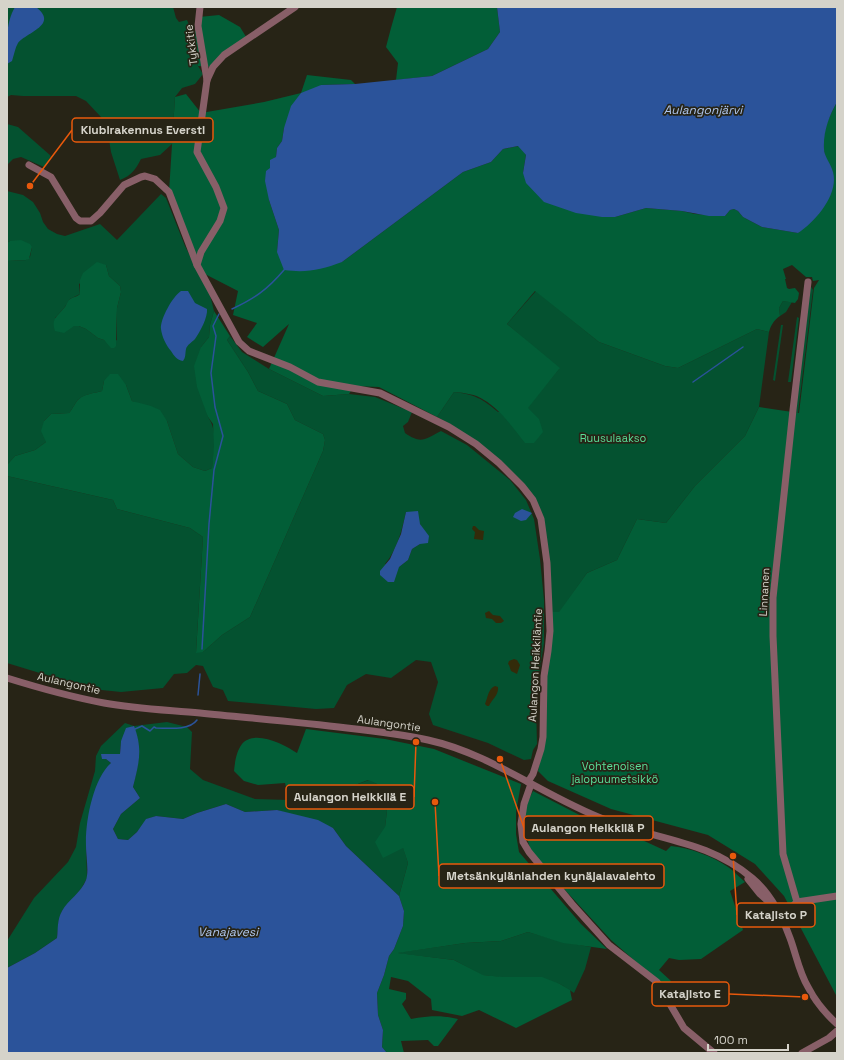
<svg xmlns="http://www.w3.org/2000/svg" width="844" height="1060" font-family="'Space Grotesk',sans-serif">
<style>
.green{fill:#045230;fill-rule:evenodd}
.forest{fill:#025e37}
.sand{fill:#332b0a}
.water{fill:#2b539a}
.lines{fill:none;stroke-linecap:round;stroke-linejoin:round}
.stream{stroke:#2b539a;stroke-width:1.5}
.minor{stroke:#885f68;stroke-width:7}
.labels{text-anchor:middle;stroke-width:3.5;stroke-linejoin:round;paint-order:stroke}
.street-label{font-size:11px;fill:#d5d3ca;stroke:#272416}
.park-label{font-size:11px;fill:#5adf99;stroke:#272416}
.water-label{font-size:12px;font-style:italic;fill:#afc6ee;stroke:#272416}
.leader{fill:none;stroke:#e8590c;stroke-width:1.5}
.callout-dot{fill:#e8590c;stroke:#272416;stroke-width:1.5}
.callout{fill:#272416;stroke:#e8590c;stroke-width:1.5}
.callout-label{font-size:12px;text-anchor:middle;font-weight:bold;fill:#d5d3ca}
</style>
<rect width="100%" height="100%" fill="#272416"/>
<g class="green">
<path d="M 7,7 L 173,7 L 176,18 L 179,22 L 187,20 L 193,34 L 193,47 L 198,66 L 203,74 L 195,84 L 182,88 L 175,97 L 172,144 L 160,155 L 141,159 C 136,169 131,176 120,180 L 111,152 L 108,133 L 101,117 L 86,101 L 76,96 L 23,96 L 11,95 L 7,97 Z"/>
<path d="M 7,124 L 18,127 L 51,156 L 44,167 L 21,157 L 13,159 L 7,165 Z"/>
<path d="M 7,191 L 23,195 L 33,202 L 40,213 L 43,222 L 48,229 L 57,234 L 65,236 L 100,224 L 117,240 L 161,194 L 166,198 L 185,246 L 210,295 L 214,311 L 210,325 L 209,337 L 201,347 L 208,417 C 218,431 214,451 212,468 L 205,471 L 193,467 L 178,454 L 167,421 L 139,404 L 132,401 L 126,385 L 104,381 L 102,391 C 95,393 85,394 79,399 C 75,402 73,409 69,413 L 51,414 L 44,421 L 46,442 L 35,450 L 15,456 L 7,465 L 7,261 L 26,260 L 30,257 L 32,247 L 10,241 L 7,243 ZM 106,265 L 109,276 L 120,286 L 121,292 L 117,308 L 117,340 L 109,344 L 104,340 L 98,338 L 86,329 L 79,326 L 74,326 L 55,318 L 64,308 L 70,299 L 80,294 L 79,284 Z"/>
<path d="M 808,282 L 813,290 L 798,413 L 792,412 Z"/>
<path d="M 536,291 L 599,342 L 665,366 L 678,368 L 757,329 L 769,332 L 759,407 L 745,436 L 695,486 L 666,523 L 637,519 L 617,560 L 587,573 L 559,613 L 551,612 L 549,564 L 534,499 L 452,425 L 437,417 L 454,392 C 474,394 483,399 498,412 L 527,408 L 559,369 L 507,324 Z"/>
<path d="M 783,301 L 792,302 L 786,312 L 780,316 L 779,308 Z"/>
<path d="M 797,317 L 799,318 L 791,382 L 788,382 Z"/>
<path d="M 781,325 L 783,325 L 775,381 L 773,380 Z"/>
<path d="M 230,336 L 242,352 L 269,369 L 323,396 L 349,394 L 375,397 L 412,412 L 408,422 L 403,426 L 405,433 C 421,444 424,440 441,431 L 467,445 L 510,480 L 526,500 L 534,519 L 540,559 L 544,600 L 544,643 L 539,674 L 536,705 L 537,744 L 533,750 L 531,759 L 524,760 L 488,743 L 433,725 L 429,714 L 438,682 L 431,662 L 416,660 L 391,678 L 366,674 L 347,685 L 334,708 L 316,709 L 228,701 L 223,690 L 213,687 L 203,666 L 196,665 L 187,673 L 174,674 L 163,688 L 121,692 L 92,689 L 7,663 L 7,476 L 113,500 L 117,509 L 190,528 L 203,537 L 196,652 L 203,652 L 222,635 L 250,617 L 323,451 L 325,440 L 323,434 L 295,420 L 287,404 L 258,391 L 248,372 L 227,340 ZM 406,512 L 420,524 L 423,529 L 420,544 L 412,549 L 408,560 L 399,567 L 385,564 C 397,550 402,530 406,512 Z"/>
<path d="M 167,722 L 187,727 L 192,732 L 190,769 L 203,780 L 255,799 L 289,800 L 298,802 L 331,799 L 355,785 L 369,780 L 377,784 L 387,811 L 385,827 L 403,847 L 408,863 L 399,896 L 346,846 L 333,828 L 277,810 L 245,812 L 226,804 L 197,813 L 183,819 L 156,816 L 147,819 L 137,832 L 128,840 L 118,839 L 113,829 L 121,814 L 140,798 L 133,787 C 138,765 143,747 133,726 L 121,741 L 120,754 L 114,754 L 106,759 L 111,763 L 86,839 L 87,878 L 81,889 L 62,911 L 59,919 L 57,938 L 35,953 L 7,968 L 7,941 L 34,898 L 68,862 L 76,847 L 80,823 L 95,771 L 96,756 L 101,746 L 125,723 L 134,726 Z"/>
<path d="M 528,932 L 563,942 L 591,947 L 585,969 L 574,993 L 560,984 L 482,975 L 454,960 L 395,953 L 465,943 L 501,941 Z"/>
</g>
<g class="forest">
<path d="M 397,7 L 497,7 L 500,32 L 488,49 L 432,76 L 396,80 L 398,63 L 386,47 L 391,28 Z"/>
<path d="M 219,15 L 240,27 L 248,40 L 213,67 L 198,66 L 193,47 L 193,34 L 198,27 L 199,17 Z"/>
<path d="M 307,75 L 351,80 L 355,84 L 321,85 L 284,128 L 282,141 L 277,148 L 276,157 L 271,168 L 269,200 L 279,230 L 277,252 L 342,262 L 463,172 L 491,162 L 503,149 L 519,146 L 526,155 L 523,173 L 615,217 L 646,208 L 682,211 L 695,214 L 725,216 L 730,210 L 734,209 L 738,211 L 743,217 L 762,227 L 798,233 L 833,173 C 831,166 824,157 824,150 C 821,134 829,116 837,102 L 837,997 L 784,896 L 755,864 L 708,835 L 611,809 L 548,781 L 538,771 L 542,752 L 551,612 L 559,612 L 587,573 L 617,560 L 637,519 L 666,523 L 695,486 L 745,436 L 759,407 L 799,413 L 814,288 L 819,280 L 813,281 L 812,277 L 806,277 L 792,265 L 783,269 L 786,279 L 785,279 L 787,288 L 789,289 L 795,288 L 799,293 L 798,299 L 795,303 L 783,301 L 779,308 L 780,316 C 774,320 771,325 769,332 L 757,329 L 678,368 L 665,366 L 599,342 L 535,291 L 507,324 L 560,368 L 528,408 L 539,419 L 543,432 L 534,443 L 525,443 C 513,428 501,410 484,400 C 475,394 465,393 454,392 L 437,417 L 379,387 L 354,386 L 349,394 L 323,396 L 269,369 L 289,324 L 263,347 L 247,337 L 257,323 L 233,315 L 238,291 L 201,272 L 169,192 L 175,97 L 186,94 L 201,113 L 264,102 L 301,93 Z"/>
<path d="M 21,240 L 30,244 L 32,247 L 29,259 L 26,260 L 7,261 L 7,243 L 10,241 Z"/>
<path d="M 97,262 L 106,265 L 109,276 L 120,286 L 121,292 L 117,308 L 116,346 L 114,348 L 111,348 L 104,340 L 98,338 L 86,329 L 79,326 L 74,326 L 64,333 L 55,331 C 51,318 57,317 64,308 C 66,306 67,302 69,300 C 72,297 77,297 80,294 L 80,280 L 83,273 Z"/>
<path d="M 214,311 L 230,336 L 227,340 L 248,372 L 258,391 L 287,404 L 295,420 L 323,434 L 325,440 L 323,451 L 250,617 L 222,635 L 203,652 L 196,653 L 203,537 L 190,528 L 117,509 L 113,500 L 7,476 L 7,465 L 15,456 L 35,450 L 46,442 L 41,431 L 44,421 L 51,414 L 69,413 C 73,409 75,402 79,399 C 84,394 95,393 102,391 L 104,381 L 110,374 L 118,374 L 126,385 L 132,401 L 151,406 L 160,410 L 167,421 L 178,454 L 193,467 L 205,471 L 212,468 L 214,446 L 213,424 L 208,417 L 197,387 L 194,366 L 201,347 L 209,337 L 210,325 Z"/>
<path d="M 306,729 L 385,739 L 434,749 L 521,784 L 516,812 L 516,834 L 519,852 L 581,924 L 607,949 L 563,943 L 528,932 L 501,941 L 465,943 L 398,953 L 454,960 L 483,975 L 503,977 L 542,977 L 560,984 L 570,990 L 572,1000 L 516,1028 L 479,1010 L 462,1016 L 432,1010 L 431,999 L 408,981 L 391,977 L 389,989 L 406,993 L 406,999 L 402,1004 L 411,1019 C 429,1016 440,1015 458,1019 L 438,1046 L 434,1046 L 428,1040 L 401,1041 L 404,1053 L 387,1053 L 382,1047 L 383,1030 L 378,1015 L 377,993 L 384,975 L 389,956 L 394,949 L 403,926 L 404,911 L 399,896 L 408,863 L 403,848 L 383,858 L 375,842 L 385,827 L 387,811 L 377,784 L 368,780 L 355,785 L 331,799 L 298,802 L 289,800 L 285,783 L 258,785 L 244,781 L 234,771 C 235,762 236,752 242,744 C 254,729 284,744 297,753 Z"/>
<path d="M 533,791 L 595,823 L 640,839 L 666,851 L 671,846 C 690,848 712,856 728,867 C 734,871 739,877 745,882 L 730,891 L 743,930 L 701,959 L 679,960 L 669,958 L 659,970 L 671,981 L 666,988 L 611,940 L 532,854 L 523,826 L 527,803 Z"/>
</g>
<g class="sand">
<path d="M 473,526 L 475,526 L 479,530 L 484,531 L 483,540 L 474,539 L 475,532 L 472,529 Z"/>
<path d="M 489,611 L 493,615 L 500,616 L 504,621 L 501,623 L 496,623 L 492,619 L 486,618 L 485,613 Z"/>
<path d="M 514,659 L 517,660 L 520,665 L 517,674 L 511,671 L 509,665 L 508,664 L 509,661 Z"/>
<path d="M 495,686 L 498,687 C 499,695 492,699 489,706 L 487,706 L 485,704 C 488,697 488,689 495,686 Z"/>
</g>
<g class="water">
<path d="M 15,7 L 36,7 C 59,25 27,32 18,43 C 15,48 14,55 12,61 L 7,64 C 7,45 5,24 15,7 Z"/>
<path d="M 497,7 L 837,7 L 837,102 C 829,116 823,132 824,149 C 824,156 831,164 833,172 C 839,194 816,221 798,233 L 762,227 L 743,217 L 738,211 L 734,209 L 730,210 L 725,216 L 709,216 L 682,211 L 646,208 L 615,217 L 602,217 L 576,213 L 544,202 L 526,183 L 523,173 L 526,155 L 518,146 L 503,149 L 491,162 L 463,172 L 342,262 C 321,270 306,273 284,270 L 277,252 L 279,230 L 269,200 L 265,181 L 266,171 L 270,168 L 270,160 L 276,157 L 277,148 L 282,141 L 284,128 L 291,106 L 301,93 L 321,85 L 355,84 L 432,76 L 488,49 L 500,32 Z"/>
<path d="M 181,291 L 188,291 L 195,303 L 207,309 C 208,317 200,332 195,339 C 192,342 187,345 186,349 C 185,354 186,357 183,361 C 177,360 174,356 171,351 C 166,345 162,337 161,329 C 160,319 173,296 181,291 Z"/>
<path d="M 522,509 L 532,513 L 526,520 L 521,521 L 513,517 L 515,513 Z"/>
<path d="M 418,511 L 420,524 L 429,536 L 428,543 L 420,544 L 412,549 L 408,560 L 399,567 L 394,582 L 388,582 L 380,575 L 380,571 L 390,559 L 401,534 L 406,512 Z"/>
<path d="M 134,726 C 143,749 139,763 133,787 L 140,798 L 121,814 L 113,829 L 118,839 L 128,840 L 137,832 L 146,819 L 156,816 L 183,819 L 197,813 L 226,804 L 245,812 L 277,810 L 318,820 L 333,828 L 346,846 L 399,896 L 404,911 L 403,926 L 394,949 L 389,956 L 384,975 L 377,993 L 378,1015 L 383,1030 L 382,1047 L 387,1053 L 7,1053 L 7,968 L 35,953 L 57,938 C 58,930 57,919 62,911 C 68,900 81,893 86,880 C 89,872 86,855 86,846 C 85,822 93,779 111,763 L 106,759 L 102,759 L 101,754 L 120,754 L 121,741 L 126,728 Z"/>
</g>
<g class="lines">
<g class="stream">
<path d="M 232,309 C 255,298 267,290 284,270"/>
<path d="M 693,382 L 743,347"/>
<path d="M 202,649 L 209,524 L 214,470 L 223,436 L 215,407 L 211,373 L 216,336 L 213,326 L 219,314"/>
<path d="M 198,695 L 200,674"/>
<path d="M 135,729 L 142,726 L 150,731 L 154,727 L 156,728 C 168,728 189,731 197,720"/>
</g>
<g class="minor">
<path d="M 200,7 L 198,26 L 207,80"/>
<path d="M 295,7 L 224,55 L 213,67 L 207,80 L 197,152 L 216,187 L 224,208 L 220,221 L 201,252 L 197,265 L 239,342 L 249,351 L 290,367 L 318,382 L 380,393 L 449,427 L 476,444 L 499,463 L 522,486 L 533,500 L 541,519 L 547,563 L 550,631 L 548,651 L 544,676 L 543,737 L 541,749 L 533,774 L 528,782"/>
<path d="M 29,165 L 51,177 L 76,218 L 80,221 L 91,221 L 100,213 L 124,185 L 141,177 L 145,176 L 155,179 L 169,192 L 197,265"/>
<path d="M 7,678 C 39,688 72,697 104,703 C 136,709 168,710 200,713 C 249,718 298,722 347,728 C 374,731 401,734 428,740 C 492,754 545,797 606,820 C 657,840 707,840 752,878 C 769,892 782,916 790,938 C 796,954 799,972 808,987 C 815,1001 825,1013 837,1024"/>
<path d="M 531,784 L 524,804 L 521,824 L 523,842 L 529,852 L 572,904 L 609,945 L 657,982 L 684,1028 L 714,1053"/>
<path d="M 748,879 L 760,894 L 770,903"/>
<path d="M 797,902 L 783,854 L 773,636 L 773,598 L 793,410 L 808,282"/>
<path d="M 779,913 L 788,910 L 797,902 L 837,896"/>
<path d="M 802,1053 L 829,1038 L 837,1031"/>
</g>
</g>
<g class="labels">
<g class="street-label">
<text transform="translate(191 45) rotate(-97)" y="4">Tykkitie</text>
<text transform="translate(764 592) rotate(-87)" y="4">Linnanen</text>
<text transform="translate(535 665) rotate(-87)" y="4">Aulangon Heikkiläntie</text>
<text transform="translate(69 683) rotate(13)" y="4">Aulangontie</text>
<text transform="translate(389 723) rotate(8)" y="4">Aulangontie</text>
</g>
<g class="park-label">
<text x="613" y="442">Ruusulaakso</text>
<text x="615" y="770">Vohtenoisen<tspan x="615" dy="13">jalopuumetsikkö</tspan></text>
</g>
<g class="water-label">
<text x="703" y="114">Aulangonjärvi</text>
<text x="228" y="936">Vanajavesi</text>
</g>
</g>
<path class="leader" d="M30 186L72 130M416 742L414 797M500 759L524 828M435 802L439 876M733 856L737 915M805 997L729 994"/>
<g class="callout-dot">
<circle cx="30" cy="186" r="4"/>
<circle cx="416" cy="742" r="4"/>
<circle cx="500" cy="759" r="4"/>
<circle cx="435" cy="802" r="4"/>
<circle cx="733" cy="856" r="4"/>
<circle cx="805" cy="997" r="4"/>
</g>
<g class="callout">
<rect x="72" y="118" width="141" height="24" rx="4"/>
<rect x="286" y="785" width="128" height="24" rx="4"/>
<rect x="524" y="816" width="129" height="24" rx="4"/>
<rect x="439" y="864" width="225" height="24" rx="4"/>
<rect x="737" y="903" width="78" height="24" rx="4"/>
<rect x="652" y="982" width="77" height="24" rx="4"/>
</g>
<g class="callout-label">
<text x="143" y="134">Klubirakennus Eversti</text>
<text x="350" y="801">Aulangon Heikkilä E</text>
<text x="588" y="832">Aulangon Heikkilä P</text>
<text x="551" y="880">Metsänkylänlahden kynäjalavalehto</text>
<text x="776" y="919">Katajisto P</text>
<text x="690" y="998">Katajisto E</text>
</g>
<rect width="844" height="1060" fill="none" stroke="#d5d3ca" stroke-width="16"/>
<path d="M708 1044v6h80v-6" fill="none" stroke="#d5d3ca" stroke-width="2"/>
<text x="714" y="1044" font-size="12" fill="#d5d3ca" stroke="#272416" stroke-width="3" paint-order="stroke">100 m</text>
</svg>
